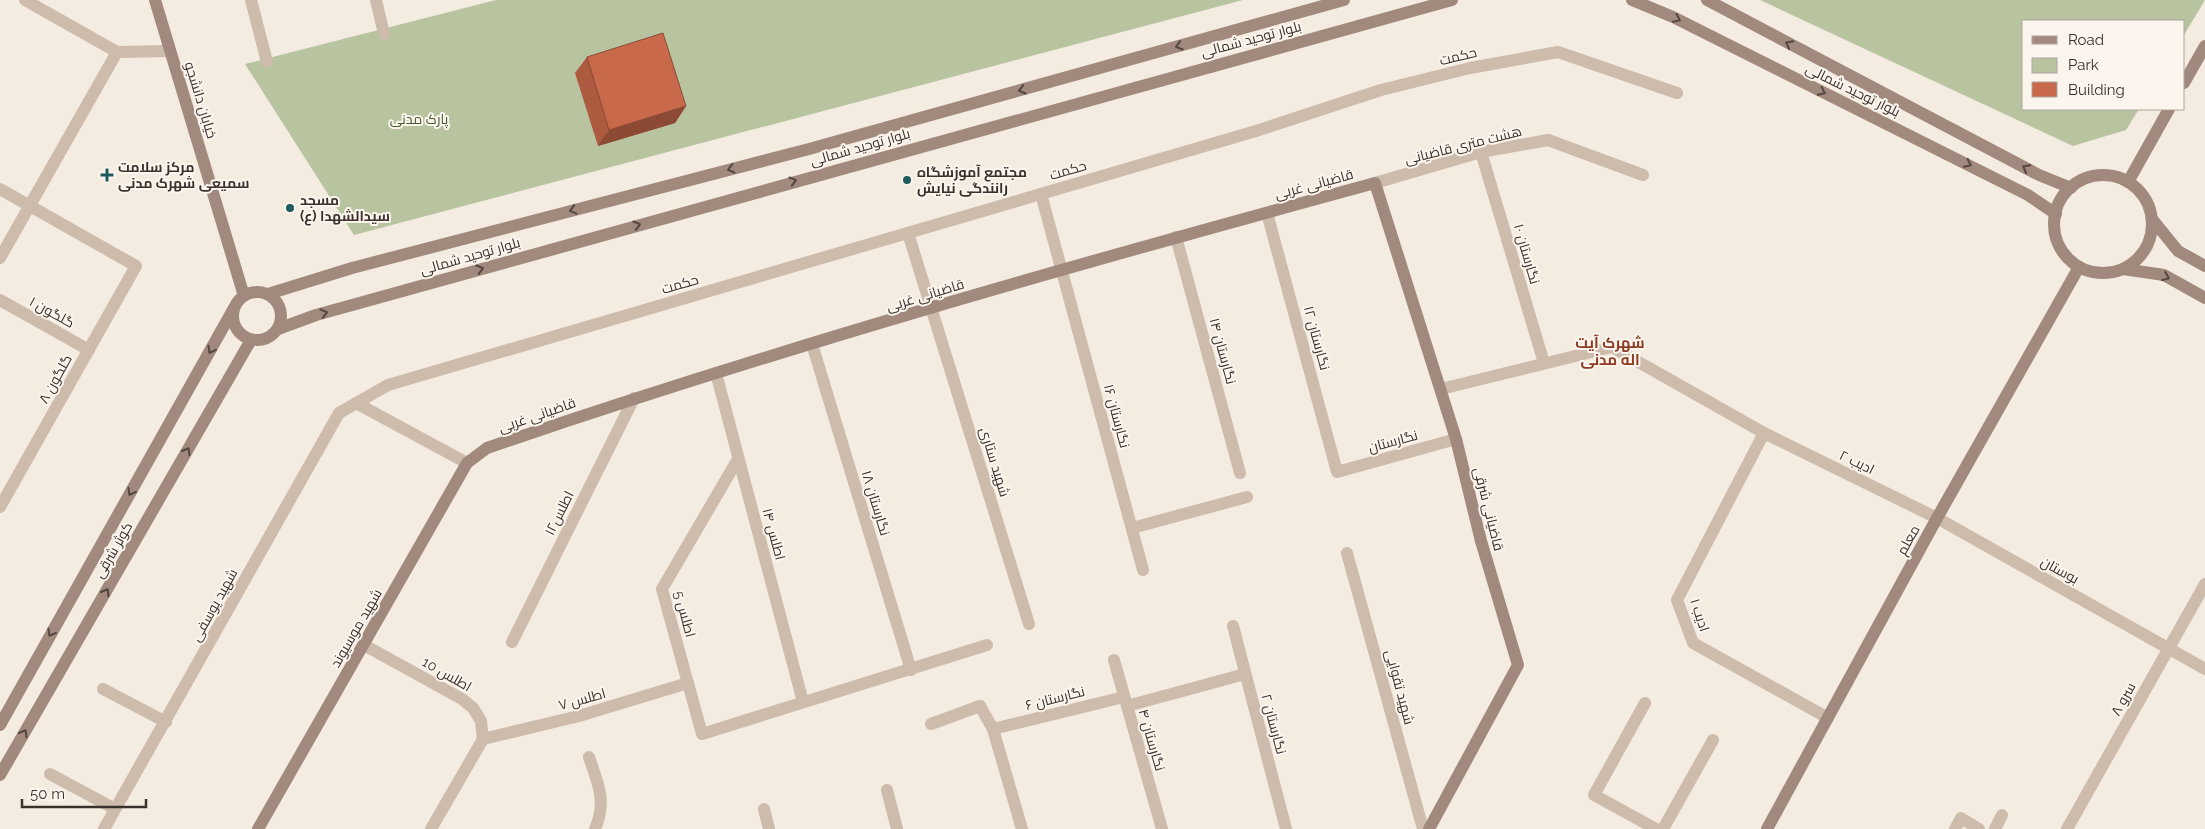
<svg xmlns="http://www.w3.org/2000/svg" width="2205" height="829" font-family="Raleway,Cairo,sans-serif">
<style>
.green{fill:#b8c4a0}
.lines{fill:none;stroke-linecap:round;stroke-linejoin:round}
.street{stroke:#cdbbac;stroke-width:12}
.secondary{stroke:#a18a7d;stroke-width:12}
.wall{fill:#ac5a40}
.shaded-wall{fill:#8c4a34}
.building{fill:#c8694b;stroke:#8c4a34}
.oneway{stroke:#544640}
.poi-dot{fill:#1f5a5e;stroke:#fbf5ee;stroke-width:2}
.labels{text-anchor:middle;stroke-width:4;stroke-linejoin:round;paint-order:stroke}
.street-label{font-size:14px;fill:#3b302b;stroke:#fbf5ee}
.park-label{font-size:14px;fill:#4a5a2e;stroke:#fbf5ee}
.poi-label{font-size:14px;font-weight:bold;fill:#3b302b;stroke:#fbf5ee;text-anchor:start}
.neighbourhood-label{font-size:15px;font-weight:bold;fill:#8c3b22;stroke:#fbf5ee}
</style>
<rect width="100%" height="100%" fill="#f4ebe1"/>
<g class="green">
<path d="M 496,0 L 1243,0 L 354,235 L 245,64 Z"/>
<path d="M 1760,0 L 2205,0 L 2184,35 L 2184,21 L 2024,21 L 2024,109 L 2139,109 L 2126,130 L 2073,146 Z"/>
</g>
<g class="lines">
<g class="street">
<path d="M 25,0 L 117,52"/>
<path d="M 251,0 L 267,62"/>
<path d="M 376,0 L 384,34"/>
<path d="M 1481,152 L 1544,363"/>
<path d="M 1375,183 L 1481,152 L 1548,140 L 1643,175"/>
<path d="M 0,189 L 136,266 L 0,507"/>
<path d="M 1041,194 L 1143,570"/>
<path d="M 1267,213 L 1337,472 L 1456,439"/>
<path d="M 908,233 L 1029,624"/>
<path d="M 1176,237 L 1240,473"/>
<path d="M 0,258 L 117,52 L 170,51"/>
<path d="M 0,300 L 89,350"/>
<path d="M 812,344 L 911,670"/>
<path d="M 716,373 L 803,702"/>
<path d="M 1441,389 L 1612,347 L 1764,433 L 1937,518 L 2205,669"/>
<path d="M 356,403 L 467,463"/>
<path d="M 1764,433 L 1677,600 L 1693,643 L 1828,718"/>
<path d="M 738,459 L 662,589 L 702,734 L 987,645"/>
<path d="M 1132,528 L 1247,497"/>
<path d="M 1347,553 L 1423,829"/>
<path d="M 1233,626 L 1286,829"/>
<path d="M 512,642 L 634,398"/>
<path d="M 364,645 L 462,699 L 473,708 L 481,721 L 483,739 L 431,829"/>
<path d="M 1114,660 L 1162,829"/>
<path d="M 103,689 L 166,722"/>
<path d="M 1645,703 L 1594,795 L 1656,829"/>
<path d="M 1127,706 L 1245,674"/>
<path d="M 931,724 L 980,706 L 993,729 L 1022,829"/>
<path d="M 993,729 L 1124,697"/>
<path d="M 483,739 L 579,716 L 688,683"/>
<path d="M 589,757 C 598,784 607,801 595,829"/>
<path d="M 50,774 L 115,809"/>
<path d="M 887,790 L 897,829"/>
<path d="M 764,809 L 769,829"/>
<path d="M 104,829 L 339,413 L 388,385 L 1256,131 L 1381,90 L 1470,68 L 1558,52 L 1677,93"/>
<path d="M 1663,829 L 1713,740"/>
<path d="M 1955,829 L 1961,818 L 1979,829"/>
<path d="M 1995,829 L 2002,815"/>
<path d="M 2067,829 L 2205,584"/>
</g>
<g class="secondary">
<path d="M 155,0 L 244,296"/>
<path d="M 1632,0 L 1673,17 L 2028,195 L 2056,214"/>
<path d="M 1707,0 L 2039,175 L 2071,188"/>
<path d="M 2184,83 L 2205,46"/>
<circle cx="2103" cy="224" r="49"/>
<path d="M 2128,182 L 2169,109"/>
<path d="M 2152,219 L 2178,251 L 2205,266"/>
<path d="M 2123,269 L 2164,275 L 2205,298"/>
<circle cx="257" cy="316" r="24"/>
<path d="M 268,294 L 352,268 L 809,149 L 1344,0"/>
<path d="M 278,329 L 316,315 L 1452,0"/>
<path d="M 0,725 L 234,308"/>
<path d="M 0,775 L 251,340"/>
<path d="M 258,829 L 467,463 L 487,448 C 779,348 1077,264 1375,183 L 1456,439 L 1481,541 L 1518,665 L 1429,829"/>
<path d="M 1767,829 L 1937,518 L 2079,267"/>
</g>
</g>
<path class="wall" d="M 587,57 L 686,106 L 675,123 L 598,146 L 575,73 Z"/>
<path class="shaded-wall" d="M 686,106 L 675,123 L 598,146 L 609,130 Z"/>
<path class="building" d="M 663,33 L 686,106 L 609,130 L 587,57 Z"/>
<defs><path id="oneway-chevron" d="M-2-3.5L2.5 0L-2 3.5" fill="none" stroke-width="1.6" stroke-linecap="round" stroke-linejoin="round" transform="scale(1.25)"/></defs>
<g class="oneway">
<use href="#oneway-chevron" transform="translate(1677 19) rotate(26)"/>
<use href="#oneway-chevron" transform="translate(1789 44) rotate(-152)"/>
<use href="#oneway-chevron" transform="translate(1179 46) rotate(164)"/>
<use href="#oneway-chevron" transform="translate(1022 90) rotate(164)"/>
<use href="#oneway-chevron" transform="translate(1822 92) rotate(26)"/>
<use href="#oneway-chevron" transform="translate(1968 164) rotate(26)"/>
<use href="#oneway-chevron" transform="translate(2026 168) rotate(-152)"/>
<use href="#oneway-chevron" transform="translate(731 169) rotate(166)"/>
<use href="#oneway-chevron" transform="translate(793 181) rotate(-16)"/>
<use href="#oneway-chevron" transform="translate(573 210) rotate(165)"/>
<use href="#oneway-chevron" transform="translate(637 225) rotate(-16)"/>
<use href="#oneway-chevron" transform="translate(480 269) rotate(-16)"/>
<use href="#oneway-chevron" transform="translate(2166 277) rotate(22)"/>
<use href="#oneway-chevron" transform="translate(324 313) rotate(-16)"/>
<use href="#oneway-chevron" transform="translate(211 350) rotate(119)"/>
<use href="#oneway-chevron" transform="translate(187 451) rotate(-60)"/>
<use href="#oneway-chevron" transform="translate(131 492) rotate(119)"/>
<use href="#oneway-chevron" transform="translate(106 592) rotate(-60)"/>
<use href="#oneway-chevron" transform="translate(51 633) rotate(119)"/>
<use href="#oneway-chevron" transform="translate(24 733) rotate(-60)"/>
</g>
<g class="poi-dot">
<path d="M104.5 167.5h5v5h5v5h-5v5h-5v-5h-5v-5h5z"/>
<circle cx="907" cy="180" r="5"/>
<circle cx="290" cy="208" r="5"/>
</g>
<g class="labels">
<g class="street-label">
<text transform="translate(1251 39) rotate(-15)" y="5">بلوار توحید شمالی</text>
<text transform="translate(1458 56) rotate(-13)" y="5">حکمت</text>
<text transform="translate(1853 90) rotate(26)" y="5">بلوار توحید شمالی</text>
<text transform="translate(201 100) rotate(73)" y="5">خیابان دانشجو</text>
<text transform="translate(1463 145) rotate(-14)" y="5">هشت متری قاضیانی</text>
<text transform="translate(860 147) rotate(-16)" y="5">بلوار توحید شمالی</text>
<text transform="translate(1068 170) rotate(-16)" y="5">حکمت</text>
<text transform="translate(1314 184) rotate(-15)" y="5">قاضیانی غربی</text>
<text transform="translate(1527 254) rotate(74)" y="5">نگارستان ۱۰</text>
<text transform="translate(470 256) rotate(-16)" y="5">بلوار توحید شمالی</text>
<text transform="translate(680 284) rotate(-16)" y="5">حکمت</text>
<text transform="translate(925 295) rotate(-17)" y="5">قاضیانی غربی</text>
<text transform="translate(52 312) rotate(29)" y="5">گلگون ۱</text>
<text transform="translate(1317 338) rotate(75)" y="5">نگارستان ۱۲</text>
<text transform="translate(1223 351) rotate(75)" y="5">نگارستان ۱۴</text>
<text transform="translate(55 379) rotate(-61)" y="5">گلگون ۸</text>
<text transform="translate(537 415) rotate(-19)" y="5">قاضیانی غربی</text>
<text transform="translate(1117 416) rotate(75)" y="5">نگارستان ۱۶</text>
<text transform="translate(1393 441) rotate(-15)" y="5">نگارستان</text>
<text transform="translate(995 462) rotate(73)" y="5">شهید ستاری</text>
<text transform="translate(1857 462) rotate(26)" y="5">ادیب ۲</text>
<text transform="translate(876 503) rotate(73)" y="5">نگارستان ۱۸</text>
<text transform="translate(1489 509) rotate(76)" y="5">قاضیانی شرقی</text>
<text transform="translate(559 513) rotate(-63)" y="5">اطلس۱۲</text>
<text transform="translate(774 534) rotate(75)" y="5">اطلس ۱۴</text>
<text transform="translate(1908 540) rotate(-61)" y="5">معلم</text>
<text transform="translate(113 550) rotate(-60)" y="5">کوثر شرقی</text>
<text transform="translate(2060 570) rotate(29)" y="5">بوستان</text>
<text transform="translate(214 605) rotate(-61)" y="5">شهید یوسفی</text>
<text transform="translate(685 614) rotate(75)" y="5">اطلس 5</text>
<text transform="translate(1700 615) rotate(72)" y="5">ادیب ۱</text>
<text transform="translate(356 628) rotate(-60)" y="5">شهید موسیوند</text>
<text transform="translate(447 674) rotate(30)" y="5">اطلس 10</text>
<text transform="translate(1400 687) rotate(75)" y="5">شهید تقوایی</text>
<text transform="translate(1055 698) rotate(-14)" y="5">نگارستان ۶</text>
<text transform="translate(582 699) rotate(-15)" y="5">اطلس ۷</text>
<text transform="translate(2123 699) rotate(-61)" y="5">سرو ۸</text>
<text transform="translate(1274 724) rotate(75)" y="5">نگارستان ۲</text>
<text transform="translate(1152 740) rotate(74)" y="5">نگارستان ۴</text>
</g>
<g class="park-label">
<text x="419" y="124">پارک مدنی</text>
</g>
<g class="poi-label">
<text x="118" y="172">مرکز سلامت<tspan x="118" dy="16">سمیعی شهرک مدنی</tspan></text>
<text x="917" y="177">مجتمع آموزشگاه<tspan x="917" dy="16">رانندگی نیایش</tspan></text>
<text x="300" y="205">مسجد<tspan x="300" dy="16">سیدالشهدا (ع)</tspan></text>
</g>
<g class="neighbourhood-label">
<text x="1610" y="348">شهرک آیت<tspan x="1610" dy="17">اله مدنی</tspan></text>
</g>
</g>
<rect x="2022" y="20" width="162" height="90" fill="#fbf5ee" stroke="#aea6a0"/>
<rect x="2032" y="36" width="25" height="8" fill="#a18a7d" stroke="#aea6a0"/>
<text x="2068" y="45" font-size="15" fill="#3b302b">Road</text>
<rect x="2032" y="58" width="25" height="15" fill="#b8c4a0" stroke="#aea6a0"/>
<text x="2068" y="70" font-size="15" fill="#3b302b">Park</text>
<rect x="2032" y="82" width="25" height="15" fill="#c8694b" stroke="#aea6a0"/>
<text x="2068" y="95" font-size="15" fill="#3b302b">Building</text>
<path d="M22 799v8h124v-8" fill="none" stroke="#3b302b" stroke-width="2.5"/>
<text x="30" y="799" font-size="15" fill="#3b302b" stroke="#fbf5ee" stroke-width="4" paint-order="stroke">50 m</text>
</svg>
